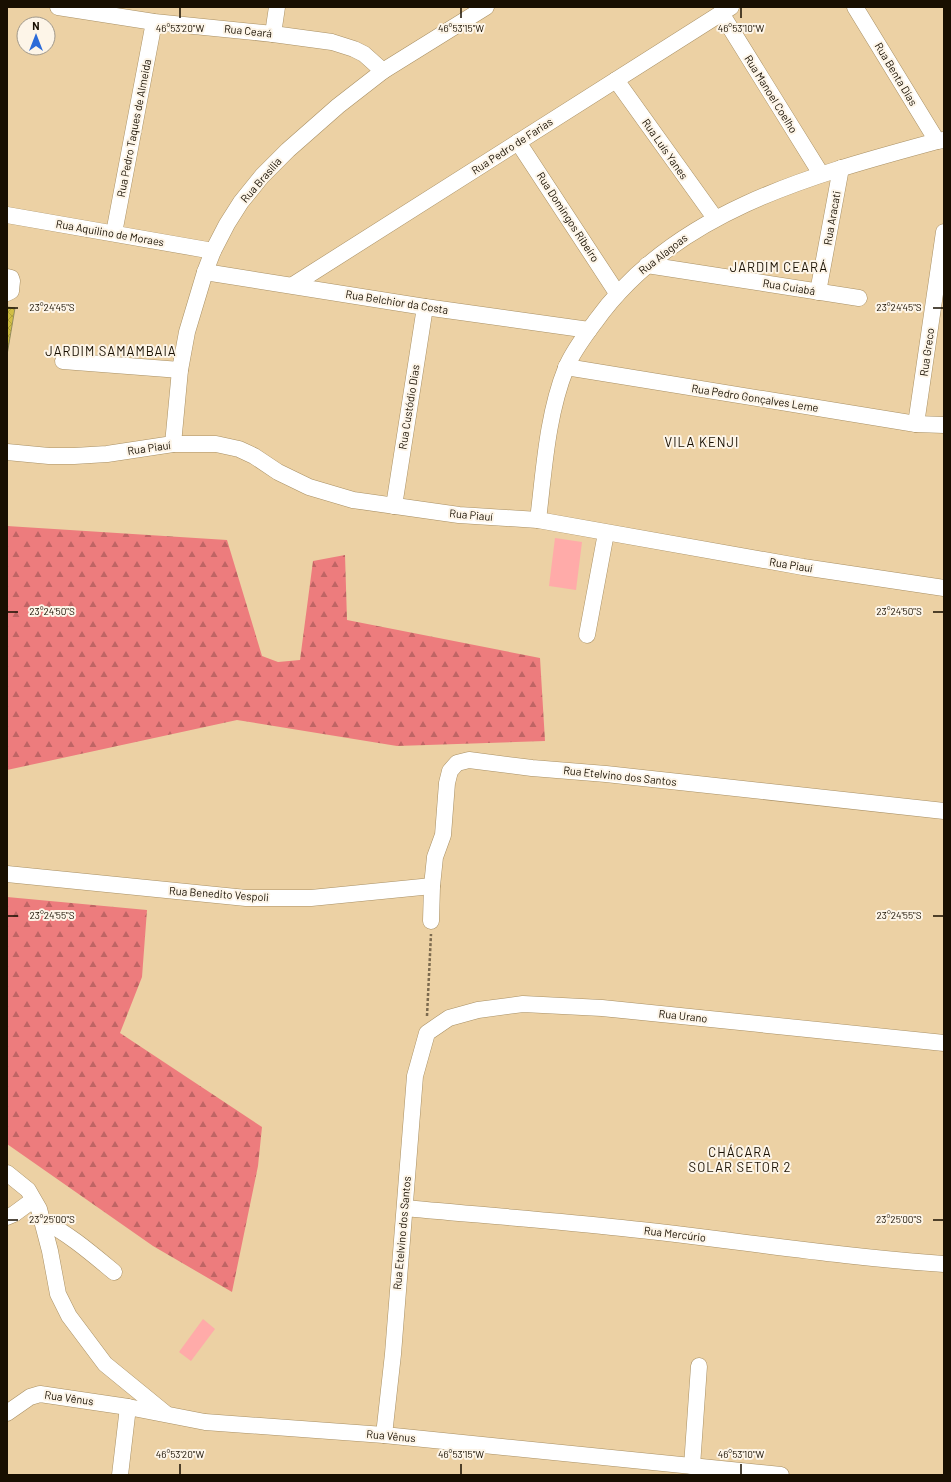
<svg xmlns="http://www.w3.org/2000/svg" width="951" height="1482" font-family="Barlow,sans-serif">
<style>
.forest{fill:url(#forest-firs)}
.pitch{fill:#ffaba9}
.building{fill:url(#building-cross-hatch);stroke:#958d5d}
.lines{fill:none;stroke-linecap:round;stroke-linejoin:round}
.minor-casing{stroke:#a99064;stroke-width:17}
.path{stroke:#7d6b4f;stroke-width:2.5;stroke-dasharray:3 2;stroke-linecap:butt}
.minor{stroke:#fff;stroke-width:16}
.ticks{fill:none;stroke:#180f01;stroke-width:1.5}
.labels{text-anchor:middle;stroke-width:4;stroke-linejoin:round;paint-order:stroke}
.street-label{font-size:11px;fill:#180f01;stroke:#fdf5e8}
.quarter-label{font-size:13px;letter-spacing:1px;fill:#180f01;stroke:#fdf5e8}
.ticks-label{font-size:10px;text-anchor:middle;fill:#180f01;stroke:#fdf5e8;stroke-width:4;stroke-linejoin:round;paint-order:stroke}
</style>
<defs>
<pattern id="forest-firs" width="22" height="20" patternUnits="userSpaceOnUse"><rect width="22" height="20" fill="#ed7c7d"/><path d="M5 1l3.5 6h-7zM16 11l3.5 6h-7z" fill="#bf6464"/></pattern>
<pattern id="building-cross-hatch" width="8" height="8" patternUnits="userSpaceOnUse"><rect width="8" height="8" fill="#d0be45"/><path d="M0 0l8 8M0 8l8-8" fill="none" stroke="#b2a23b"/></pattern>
</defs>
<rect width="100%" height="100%" fill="#ecd1a4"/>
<g class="forest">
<path d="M 7,526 L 227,540 L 262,656 L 278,662 L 300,660 L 313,561 L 345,555 L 347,620 L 540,658 L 545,741 L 397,746 L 237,720 L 7,770 Z"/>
<path d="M 7,897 L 147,910 L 142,977 L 120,1033 L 262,1127 L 258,1166 L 232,1292 L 153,1246 L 7,1144 Z"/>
</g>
<g class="pitch">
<path d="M 555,538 L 582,542 L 576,590 L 549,586 Z"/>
<path d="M 203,1319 L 215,1329 L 191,1361 L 179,1352 Z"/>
</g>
<path class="building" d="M 7,307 L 15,308 L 7,355 Z"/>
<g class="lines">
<g class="minor-casing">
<g id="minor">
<path d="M 58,7 L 154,22 L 273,34 L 332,42 L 354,49 L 364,54 L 383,71"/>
<path d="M 855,7 L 937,141"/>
<path d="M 721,13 L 821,174"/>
<path d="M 273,34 L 277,7"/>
<path d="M 616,80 L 715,218"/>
<path d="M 518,142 L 617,293"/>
<path d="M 7,215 L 213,251"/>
<path d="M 114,233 L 154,22"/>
<path d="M 647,265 L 859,298"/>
<path d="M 205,272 L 425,307 L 589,330"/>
<path d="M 7,277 L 11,278 L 12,281 L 11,291 L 7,293"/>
<path d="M 293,285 L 731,7"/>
<path d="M 818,292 L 841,168"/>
<path d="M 63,361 L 180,370"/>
<path d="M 566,367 L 916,424 L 944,425"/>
<path d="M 916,424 L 944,232"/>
<path d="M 173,444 L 180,370 L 187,332 L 205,272 L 213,251 L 227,224 L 241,202 L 262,176 L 288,150 L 338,106 L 383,71 L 486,7"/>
<path d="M 7,452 L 49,456 L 74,456 L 107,454 L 173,444 L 216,444 L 239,449 L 254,456 L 278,472 L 309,487 L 353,500 L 459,515 L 538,520 L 803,567 L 944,588"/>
<path d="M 394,506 L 425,307"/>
<path d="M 538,520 C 544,471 547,415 566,368 C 571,355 586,334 595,322 C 674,211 812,175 937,141 L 944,140"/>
<path d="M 587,635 L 606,533"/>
<path d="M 7,874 L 246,898 L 311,898 L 432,886"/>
<path d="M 431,921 L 432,886 L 435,857 L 443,835 L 447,783 L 450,771 L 457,763 L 469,760 L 532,768 L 606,774 L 944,811"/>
<path d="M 7,1173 L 28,1190 L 39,1209 L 50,1251 L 58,1294 L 69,1316 L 105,1364 L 165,1413"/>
<path d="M 405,1208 C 477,1215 550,1220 622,1228 C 729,1239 836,1257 944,1264"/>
<path d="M 7,1217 L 14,1214 L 33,1200"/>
<path d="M 42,1220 C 69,1234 91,1253 114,1272"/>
<path d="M 7,1413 L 30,1397 L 40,1394 L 128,1407 L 205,1422 L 384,1435 L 781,1475"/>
<path d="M 384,1435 L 393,1354 L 415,1076 L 427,1033 L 449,1018 L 478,1010 L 523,1004 L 602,1008 L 944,1043"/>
<path d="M 692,1466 L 699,1366"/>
<path d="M 120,1475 L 128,1407"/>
</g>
</g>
<path class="path" d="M 427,1016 L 431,934"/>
<use href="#minor" class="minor"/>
</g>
<path class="ticks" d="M 180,8 L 180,18M 461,8 L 461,18M 741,8 L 741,18M 8,308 L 18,308M 933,308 L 943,308M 8,612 L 18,612M 933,612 L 943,612M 8,916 L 18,916M 933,916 L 943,916M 8,1220 L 18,1220M 933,1220 L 943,1220M 180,1464 L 180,1474M 461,1464 L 461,1474M 741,1464 L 741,1474"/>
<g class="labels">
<g class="street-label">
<text transform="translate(248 31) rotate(6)" y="4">Rua Ceará</text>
<text transform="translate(896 74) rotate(59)" y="4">Rua Benta Dias</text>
<text transform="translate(771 94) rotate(58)" y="4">Rua Manoel Coelho</text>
<text transform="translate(134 128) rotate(-79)" y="4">Rua Pedro Taques de Almeida</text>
<text transform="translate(512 146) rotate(-33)" y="4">Rua Pedro de Farias</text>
<text transform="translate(665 149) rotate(55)" y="4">Rua Luís Yanes</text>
<text transform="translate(261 180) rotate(-49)" y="4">Rua Brasília</text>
<text transform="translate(568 217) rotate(57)" y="4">Rua Domingos Ribeiro</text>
<text transform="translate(832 218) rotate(-80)" y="4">Rua Aracati</text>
<text transform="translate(110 233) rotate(10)" y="4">Rua Aquilino de Moraes</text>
<text transform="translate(663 254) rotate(-38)" y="4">Rua Alagoas</text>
<text transform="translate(789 287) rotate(9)" y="4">Rua Cuiabá</text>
<text transform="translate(397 302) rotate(9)" y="4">Rua Belchior da Costa</text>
<text transform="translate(927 352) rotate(-82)" y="4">Rua Greco</text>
<text transform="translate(755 398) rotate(9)" y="4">Rua Pedro Gonçalves Leme</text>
<text transform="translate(409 407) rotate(-81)" y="4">Rua Custódio Dias</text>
<text transform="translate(149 448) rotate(-8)" y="4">Rua Piauí</text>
<text transform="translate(471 515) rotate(5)" y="4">Rua Piauí</text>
<text transform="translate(791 565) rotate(9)" y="4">Rua Piauí</text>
<text transform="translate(620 776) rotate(6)" y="4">Rua Etelvino dos Santos</text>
<text transform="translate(219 894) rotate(4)" y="4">Rua Benedito Vespoli</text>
<text transform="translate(683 1016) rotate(6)" y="4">Rua Urano</text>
<text transform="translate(402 1233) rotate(-85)" y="4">Rua Etelvino dos Santos</text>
<text transform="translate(675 1234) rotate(7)" y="4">Rua Mercúrio</text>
<text transform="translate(69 1398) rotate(8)" y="4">Rua Vênus</text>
<text transform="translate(391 1436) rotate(5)" y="4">Rua Vênus</text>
</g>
<g class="quarter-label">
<text x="779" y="272">JARDIM CEARÁ</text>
<text x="111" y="356">JARDIM SAMAMBAIA</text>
<text x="702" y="447">VILA KENJI</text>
<text x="740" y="1157">CHÁCARA<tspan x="740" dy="15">SOLAR SETOR 2</tspan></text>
</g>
</g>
<g class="ticks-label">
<text x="180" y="32">46°53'20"W</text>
<text x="461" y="32">46°53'15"W</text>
<text x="741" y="32">46°53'10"W</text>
<text x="52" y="311">23°24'45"S</text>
<text x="899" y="311">23°24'45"S</text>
<text x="52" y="615">23°24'50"S</text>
<text x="899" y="615">23°24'50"S</text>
<text x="52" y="919">23°24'55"S</text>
<text x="899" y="919">23°24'55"S</text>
<text x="52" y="1223">23°25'00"S</text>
<text x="899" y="1223">23°25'00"S</text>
<text x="180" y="1458">46°53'20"W</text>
<text x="461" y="1458">46°53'15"W</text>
<text x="741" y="1458">46°53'10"W</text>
</g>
<rect width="951" height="1482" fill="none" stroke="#180f01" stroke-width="16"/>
<g transform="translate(36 36)"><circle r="19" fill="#fdf5e8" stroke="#a1998c"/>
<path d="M0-3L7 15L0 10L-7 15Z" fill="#2c6bd8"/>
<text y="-6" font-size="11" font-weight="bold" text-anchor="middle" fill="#180f01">N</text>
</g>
</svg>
